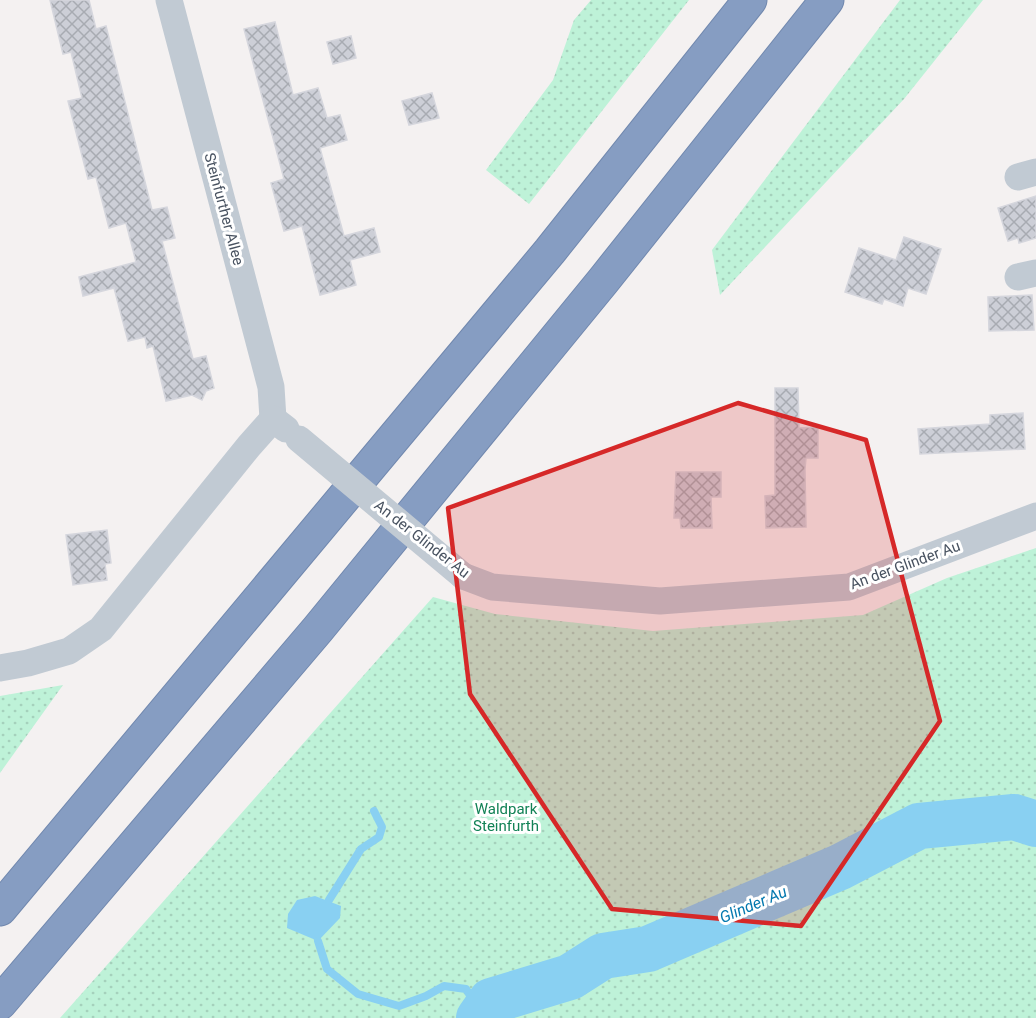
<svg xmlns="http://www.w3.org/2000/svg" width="1036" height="1018" font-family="Roboto,sans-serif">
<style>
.grass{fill:url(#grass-dots)}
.water{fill:#89d0f2}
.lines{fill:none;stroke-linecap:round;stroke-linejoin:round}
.stream{stroke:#89d0f2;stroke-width:8}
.river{stroke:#89d0f2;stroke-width:46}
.building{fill:url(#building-cross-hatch);stroke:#d5d6dd;stroke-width:1.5}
.highway-casing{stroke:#7188ae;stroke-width:35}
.minor{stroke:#c1cad3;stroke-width:27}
.highway{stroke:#869dc2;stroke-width:33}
.minor-bridge{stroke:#c1cad3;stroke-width:27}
.marked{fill:#d62828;fill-opacity:0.2;stroke:#d62828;stroke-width:4.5;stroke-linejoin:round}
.labels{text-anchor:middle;stroke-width:6;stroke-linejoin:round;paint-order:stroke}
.street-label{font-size:15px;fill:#485260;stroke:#fff}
.park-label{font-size:15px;fill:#128256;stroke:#fff}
.water-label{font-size:16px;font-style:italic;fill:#0579af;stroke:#fff}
</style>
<defs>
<pattern id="grass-dots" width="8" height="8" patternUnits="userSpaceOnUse" patternTransform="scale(1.5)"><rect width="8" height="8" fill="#bef2d8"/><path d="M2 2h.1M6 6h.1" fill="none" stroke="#a5d1bc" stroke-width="1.8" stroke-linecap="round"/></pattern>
<pattern id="building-cross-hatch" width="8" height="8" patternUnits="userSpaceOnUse" patternTransform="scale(1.5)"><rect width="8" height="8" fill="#cdcfd7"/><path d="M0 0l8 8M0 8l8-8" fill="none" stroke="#a8abb2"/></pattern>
</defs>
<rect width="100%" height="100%" fill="#f4f1f1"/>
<g class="grass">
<path d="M 591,0 L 689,0 L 529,204 L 486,170 L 553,80 L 574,20 Z"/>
<path d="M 900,0 L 983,0 L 904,99 L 720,295 L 712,250 Z"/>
<path d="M 1036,548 L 1036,1018 L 60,1018 L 433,597 L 495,614 L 653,631 L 863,615 L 947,578 Z"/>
<path d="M 63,685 L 0,773 L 0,696 Z"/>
</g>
<path class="water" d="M 315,896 L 341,906 L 340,918 L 318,941 L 287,928 L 288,914 L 297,900 Z"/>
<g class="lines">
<g class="stream">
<path d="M 329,900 L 361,849 L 379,837 L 382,827 L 374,811"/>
<path d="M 318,941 L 327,969 L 358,994 L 399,1006 L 426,996 L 444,986 L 466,989 L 475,1003 L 477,1018"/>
</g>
<path class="river" d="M 479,1018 L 491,1001 L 570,977 L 603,956 L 648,949 L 840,867 L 919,826 L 1014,817 L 1036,824"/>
</g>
<g class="building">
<path d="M 50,0 L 89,0 L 96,29 L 106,26 L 152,210 L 167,207 L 175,238 L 162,241 L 193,359 L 206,356 L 214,388 L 206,391 L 202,400 L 192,395 L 166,401 L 153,346 L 147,348 L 145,337 L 128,341 L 114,288 L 83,296 L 79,277 L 136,262 L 126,223 L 109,228 L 96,177 L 88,179 L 68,101 L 82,98 L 71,52 L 63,54 Z"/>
<path d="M 275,22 L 293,95 L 318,88 L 327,118 L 340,115 L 347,140 L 320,148 L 344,236 L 374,228 L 380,252 L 350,260 L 356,285 L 320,295 L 302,226 L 284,231 L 271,183 L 284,179 L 244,29 Z"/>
<path d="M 351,36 L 356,58 L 333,64 L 327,42 Z"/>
<path d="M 432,93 L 439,118 L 409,125 L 402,101 Z"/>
<path d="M 1036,196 L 1036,238 L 1019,243 L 1018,238 L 1008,241 L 998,208 Z"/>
<path d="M 904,237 L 941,249 L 926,294 L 908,288 L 903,306 L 884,299 L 882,304 L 845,292 L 859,248 L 896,260 Z"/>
<path d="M 1032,295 L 1034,330 L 989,331 L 988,297 Z"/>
<path d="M 775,388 L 798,388 L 799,428 L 818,427 L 818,458 L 806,458 L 805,469 L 806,527 L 766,528 L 765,496 L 775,495 Z"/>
<path d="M 1023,413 L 1025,449 L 920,454 L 918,429 L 990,424 L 990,415 Z"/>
<path d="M 676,472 L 721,472 L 721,497 L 711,497 L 712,528 L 681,528 L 680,518 L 674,518 Z"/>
<path d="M 107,530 L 111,563 L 105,564 L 107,580 L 73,585 L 66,535 Z"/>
</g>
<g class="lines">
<g class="highway-casing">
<g id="highway">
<path d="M 0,909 L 550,251 L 750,0"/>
<path d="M 0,1003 L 318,629 L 603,281 L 827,0"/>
</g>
</g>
<g class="minor">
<path d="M 169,0 L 271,387 L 273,419"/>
<path d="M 1018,177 L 1036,172"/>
<path d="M 1018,277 L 1036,273"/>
<path d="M 463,576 L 492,587 L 660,601 L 849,587 L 1036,516"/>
<path d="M 0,668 L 28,663 L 69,651 L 101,629 L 249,446 L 273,419 L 286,429"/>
</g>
<use href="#highway" class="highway"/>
<path class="minor-bridge" d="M 299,439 L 463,576"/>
</g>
<path class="marked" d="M 738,403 L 866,440 L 940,721 L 801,926 L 612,909 L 470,694 L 448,508 Z"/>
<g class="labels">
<g class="street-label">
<text transform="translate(224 209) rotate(75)" y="5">Steinfurther Allee</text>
<text transform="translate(422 539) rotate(38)" y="5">An der Glinder Au</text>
<text transform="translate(905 565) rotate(-20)" y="5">An der Glinder Au</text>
</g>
<g class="park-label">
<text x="506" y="814">Waldpark<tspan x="506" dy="17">Steinfurth</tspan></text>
</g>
<g class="water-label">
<text transform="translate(753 904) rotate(-23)" y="6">Glinder Au</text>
</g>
</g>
</svg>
